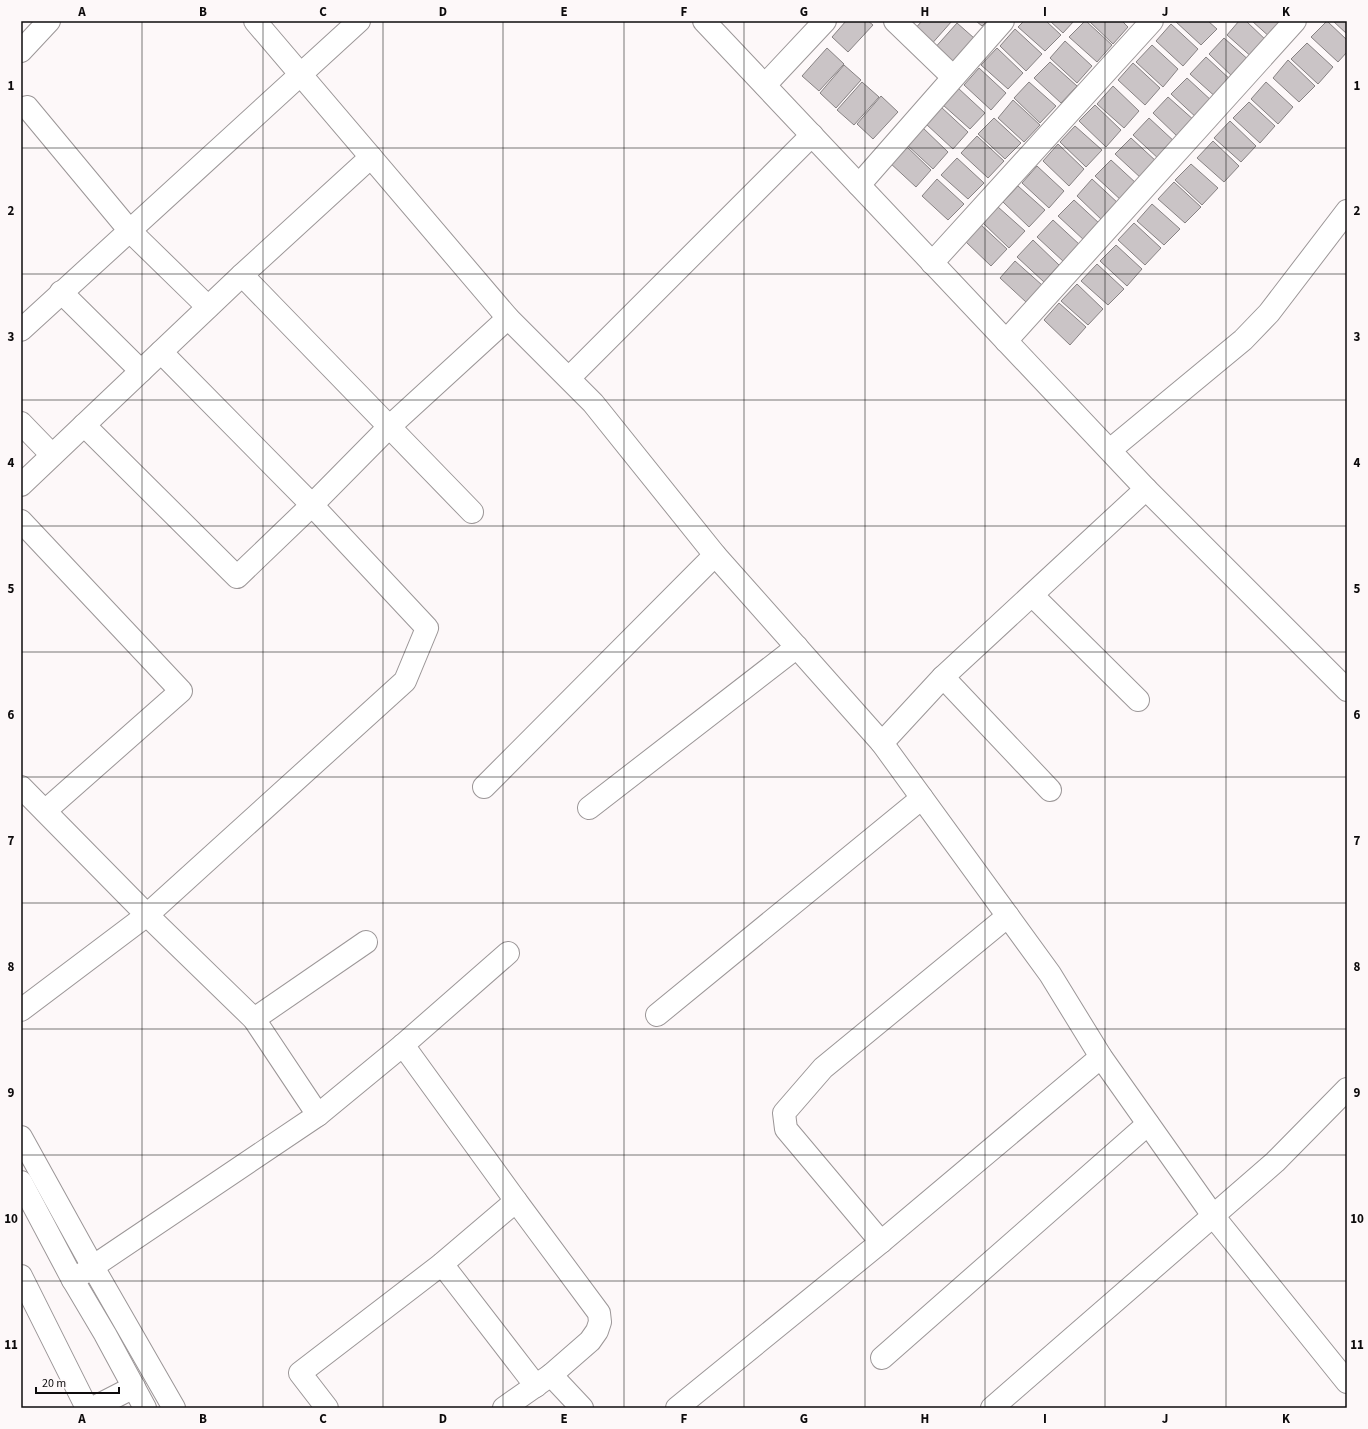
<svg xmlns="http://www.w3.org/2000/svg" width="1368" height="1429" font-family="'Source Sans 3',sans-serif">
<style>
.building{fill:#cac4c6;stroke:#878283}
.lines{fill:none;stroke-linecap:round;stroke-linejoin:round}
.minor-casing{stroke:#9b9697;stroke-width:24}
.minor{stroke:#fff;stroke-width:22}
.grid{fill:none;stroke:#0d0b0c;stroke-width:1;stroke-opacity:0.55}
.neatline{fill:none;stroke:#0d0b0c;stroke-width:1.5}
.grid-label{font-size:13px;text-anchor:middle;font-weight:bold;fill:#0d0b0c}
</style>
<rect width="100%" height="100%" fill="#fdf8f9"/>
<g class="building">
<path d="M 846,21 L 868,21 L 873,25 L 848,52 L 832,37 Z"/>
<path d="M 922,21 L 952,21 L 929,47 L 912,32 Z"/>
<path d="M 976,21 L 987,21 L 982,26 Z"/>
<path d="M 1024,21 L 1046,21 L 1061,35 L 1045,51 L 1018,27 Z"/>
<path d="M 1050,21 L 1074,21 L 1063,33 Z"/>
<path d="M 1085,21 L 1086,21 L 1112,45 L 1097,62 L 1069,37 Z"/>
<path d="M 1089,21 L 1122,21 L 1128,27 L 1113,44 Z"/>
<path d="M 1175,21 L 1208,21 L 1217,29 L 1201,45 Z"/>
<path d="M 1239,21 L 1246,21 L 1269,43 L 1254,59 L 1227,35 Z"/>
<path d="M 1252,21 L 1286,21 L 1272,39 Z"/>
<path d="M 1327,21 L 1347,40 L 1347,52 L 1338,62 L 1311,37 Z"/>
<path d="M 1333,21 L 1347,21 L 1347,34 Z"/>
<path d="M 957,23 L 974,38 L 950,65 L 933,50 Z"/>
<path d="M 1171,24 L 1198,49 L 1183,66 L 1156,41 Z"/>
<path d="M 1015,29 L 1042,54 L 1026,71 L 1000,46 Z"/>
<path d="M 1224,38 L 1251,62 L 1235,79 L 1209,54 Z"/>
<path d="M 1065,41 L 1092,66 L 1077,83 L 1050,58 Z"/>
<path d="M 1307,43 L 1333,67 L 1318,84 L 1291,59 Z"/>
<path d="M 1152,45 L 1178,69 L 1163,87 L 1136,62 Z"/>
<path d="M 827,48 L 844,64 L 819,91 L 802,76 Z"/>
<path d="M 997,48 L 1023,73 L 1008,89 L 981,65 Z"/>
<path d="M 1206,57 L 1233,82 L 1218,99 L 1190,74 Z"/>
<path d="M 1288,60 L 1315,86 L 1299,102 L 1273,78 Z"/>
<path d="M 1050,62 L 1077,86 L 1061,103 L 1034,78 Z"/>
<path d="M 1133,63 L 1160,88 L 1145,105 L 1118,80 Z"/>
<path d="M 844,65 L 861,80 L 836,108 L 820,93 Z"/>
<path d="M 979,68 L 1006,93 L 991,110 L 964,85 Z"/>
<path d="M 1187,78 L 1213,102 L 1198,119 L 1171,94 Z"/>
<path d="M 862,82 L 879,97 L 854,125 L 837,110 Z"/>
<path d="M 1029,82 L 1056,106 L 1040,123 L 1014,98 Z"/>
<path d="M 1266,82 L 1293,107 L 1278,124 L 1251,99 Z"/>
<path d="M 1113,86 L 1139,111 L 1124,128 L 1097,104 Z"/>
<path d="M 958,88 L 985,113 L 970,129 L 943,105 Z"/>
<path d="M 881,96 L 898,112 L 873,139 L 857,124 Z"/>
<path d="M 1168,97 L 1195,121 L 1179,138 L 1153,113 Z"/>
<path d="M 1013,100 L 1040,125 L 1024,142 L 998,118 Z"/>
<path d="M 1249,102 L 1275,126 L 1260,143 L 1233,118 Z"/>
<path d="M 1095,105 L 1121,130 L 1106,147 L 1079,121 Z"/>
<path d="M 941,107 L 968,132 L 953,149 L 926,124 Z"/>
<path d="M 994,118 L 1021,143 L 1005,159 L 978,134 Z"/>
<path d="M 1149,118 L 1176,143 L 1160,160 L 1133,135 Z"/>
<path d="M 1230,121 L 1256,146 L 1241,162 L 1214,138 Z"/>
<path d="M 1075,126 L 1102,150 L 1086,167 L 1060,142 Z"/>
<path d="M 922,127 L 948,152 L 933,169 L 906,144 Z"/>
<path d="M 977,136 L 1004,161 L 988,178 L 961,153 Z"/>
<path d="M 1131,138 L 1157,162 L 1142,179 L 1115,154 Z"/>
<path d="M 1213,141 L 1239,166 L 1224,182 L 1197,158 Z"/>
<path d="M 1058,144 L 1084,169 L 1069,186 L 1043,161 Z"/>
<path d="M 905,145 L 931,170 L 916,187 L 889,162 Z"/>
<path d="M 957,158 L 984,183 L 968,199 L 941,175 Z"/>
<path d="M 1111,160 L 1137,184 L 1122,201 L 1095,176 Z"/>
<path d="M 1191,164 L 1218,188 L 1202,205 L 1175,180 Z"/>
<path d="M 1037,166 L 1064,191 L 1049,208 L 1022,183 Z"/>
<path d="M 937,179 L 964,204 L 948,220 L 922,196 Z"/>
<path d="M 1092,179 L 1119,204 L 1103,221 L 1077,196 Z"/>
<path d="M 1174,182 L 1201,207 L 1185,223 L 1158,199 Z"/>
<path d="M 1018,186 L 1045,210 L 1029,227 L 1003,202 Z"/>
<path d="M 1074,200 L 1100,224 L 1085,241 L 1058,216 Z"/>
<path d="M 1152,204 L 1180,229 L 1164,245 L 1137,221 Z"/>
<path d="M 998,207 L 1025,231 L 1009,248 L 983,223 Z"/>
<path d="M 1053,220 L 1080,245 L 1064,262 L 1037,237 Z"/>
<path d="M 1134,223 L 1161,248 L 1145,265 L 1118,240 Z"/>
<path d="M 980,224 L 1007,249 L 991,266 L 965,241 Z"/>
<path d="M 1033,240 L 1059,265 L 1044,282 L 1017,257 Z"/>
<path d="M 1116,245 L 1142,269 L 1127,286 L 1100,261 Z"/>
<path d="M 1015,261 L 1042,285 L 1026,302 L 1000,278 Z"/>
<path d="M 1097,264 L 1124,289 L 1108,305 L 1081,281 Z"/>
<path d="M 1077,284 L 1103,309 L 1088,325 L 1061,301 Z"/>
<path d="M 1059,303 L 1086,327 L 1070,345 L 1044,320 Z"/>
</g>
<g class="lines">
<g class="minor-casing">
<g id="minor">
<path d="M 255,21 L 508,318 L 593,403 L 715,555 L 882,743 L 1050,974 L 1101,1057 L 1214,1217 L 1347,1382"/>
<path d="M 704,21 L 1146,489 L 1347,690"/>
<path d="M 895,21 L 953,77"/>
<path d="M 21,51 L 49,21"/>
<path d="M 765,85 L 825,21"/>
<path d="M 27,107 L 130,231 L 208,307"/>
<path d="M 859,185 L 1003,21"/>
<path d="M 932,263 L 1152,21"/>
<path d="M 242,275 L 472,512"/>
<path d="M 61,292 L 141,371"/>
<path d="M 21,330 L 359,21"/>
<path d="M 1006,341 L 1295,21"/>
<path d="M 569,378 L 812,135"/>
<path d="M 21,423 L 52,455"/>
<path d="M 84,425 L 237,577 L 312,505 L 389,427 L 508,318"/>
<path d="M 1110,450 L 1243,340 L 1269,313 L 1347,211"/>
<path d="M 21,485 L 242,275 L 371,157"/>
<path d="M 21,521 L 181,691 L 45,811"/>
<path d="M 1032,595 L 1138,700"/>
<path d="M 943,677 L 1050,790"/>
<path d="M 882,743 L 943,677 L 1146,489"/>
<path d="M 21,787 L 147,915 L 254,1019 L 318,1115 L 73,1280"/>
<path d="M 484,787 L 715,555"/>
<path d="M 589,808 L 797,647"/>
<path d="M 21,1010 L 147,915 L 405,681 L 427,628 L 312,505 L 161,352"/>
<path d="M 657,1015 L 922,798"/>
<path d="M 254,1019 L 366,942"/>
<path d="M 318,1115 L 403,1045 L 508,953"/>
<path d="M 21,1137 L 93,1267 L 174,1408"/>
<path d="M 21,1182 L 73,1280 L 105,1334 L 145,1408"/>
<path d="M 881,1242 L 786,1129 L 784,1113 L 823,1068 L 1008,916"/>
<path d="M 442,1264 L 536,1386"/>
<path d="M 21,1276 L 87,1408"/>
<path d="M 882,1358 L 1148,1124"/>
<path d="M 551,1375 L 582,1408"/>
<path d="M 93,1408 L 134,1387"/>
<path d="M 327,1408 L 300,1373 L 442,1264 L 516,1201 L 403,1045"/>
<path d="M 504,1408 L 551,1375 L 590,1341 L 597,1331 L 600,1322 L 599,1313 L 516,1201"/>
<path d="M 677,1408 L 881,1242 L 1101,1057"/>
<path d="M 992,1408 L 1275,1162 L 1347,1089"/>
</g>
</g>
<use href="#minor" class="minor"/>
</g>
<path class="grid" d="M 142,21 L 142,1408M 263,21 L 263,1408M 383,21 L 383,1408M 503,21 L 503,1408M 624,21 L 624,1408M 744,21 L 744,1408M 865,21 L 865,1408M 985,21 L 985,1408M 1105,21 L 1105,1408M 1226,21 L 1226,1408M 21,148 L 1347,148M 21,274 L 1347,274M 21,400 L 1347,400M 21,526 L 1347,526M 21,652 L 1347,652M 21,777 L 1347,777M 21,903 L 1347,903M 21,1029 L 1347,1029M 21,1155 L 1347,1155M 21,1281 L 1347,1281"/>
<rect width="1368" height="1429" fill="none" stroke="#fdf8f9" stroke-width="44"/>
<path d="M36 1387v6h83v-6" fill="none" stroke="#0d0b0c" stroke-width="2"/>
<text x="42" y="1387" font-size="12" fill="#0d0b0c" stroke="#fdf8f9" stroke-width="3" paint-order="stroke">20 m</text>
<rect x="22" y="22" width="1324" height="1385" class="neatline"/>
<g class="grid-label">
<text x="82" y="16">A</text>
<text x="203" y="16">B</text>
<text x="323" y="16">C</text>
<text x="443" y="16">D</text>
<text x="564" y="16">E</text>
<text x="684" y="16">F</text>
<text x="804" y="16">G</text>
<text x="925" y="16">H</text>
<text x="1045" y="16">I</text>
<text x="1165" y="16">J</text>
<text x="1286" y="16">K</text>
<text x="11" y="90">1</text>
<text x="1357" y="90">1</text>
<text x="11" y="215">2</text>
<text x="1357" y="215">2</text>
<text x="11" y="341">3</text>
<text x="1357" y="341">3</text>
<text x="11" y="467">4</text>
<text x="1357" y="467">4</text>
<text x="11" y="593">5</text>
<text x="1357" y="593">5</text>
<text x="11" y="719">6</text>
<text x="1357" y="719">6</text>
<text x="11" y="845">7</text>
<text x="1357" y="845">7</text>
<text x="11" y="971">8</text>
<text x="1357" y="971">8</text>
<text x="11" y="1097">9</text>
<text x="1357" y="1097">9</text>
<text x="11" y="1223">10</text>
<text x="1357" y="1223">10</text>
<text x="11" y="1349">11</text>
<text x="1357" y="1349">11</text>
<text x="82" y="1423">A</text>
<text x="203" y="1423">B</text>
<text x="323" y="1423">C</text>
<text x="443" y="1423">D</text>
<text x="564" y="1423">E</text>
<text x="684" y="1423">F</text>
<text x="804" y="1423">G</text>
<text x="925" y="1423">H</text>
<text x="1045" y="1423">I</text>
<text x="1165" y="1423">J</text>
<text x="1286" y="1423">K</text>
</g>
</svg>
